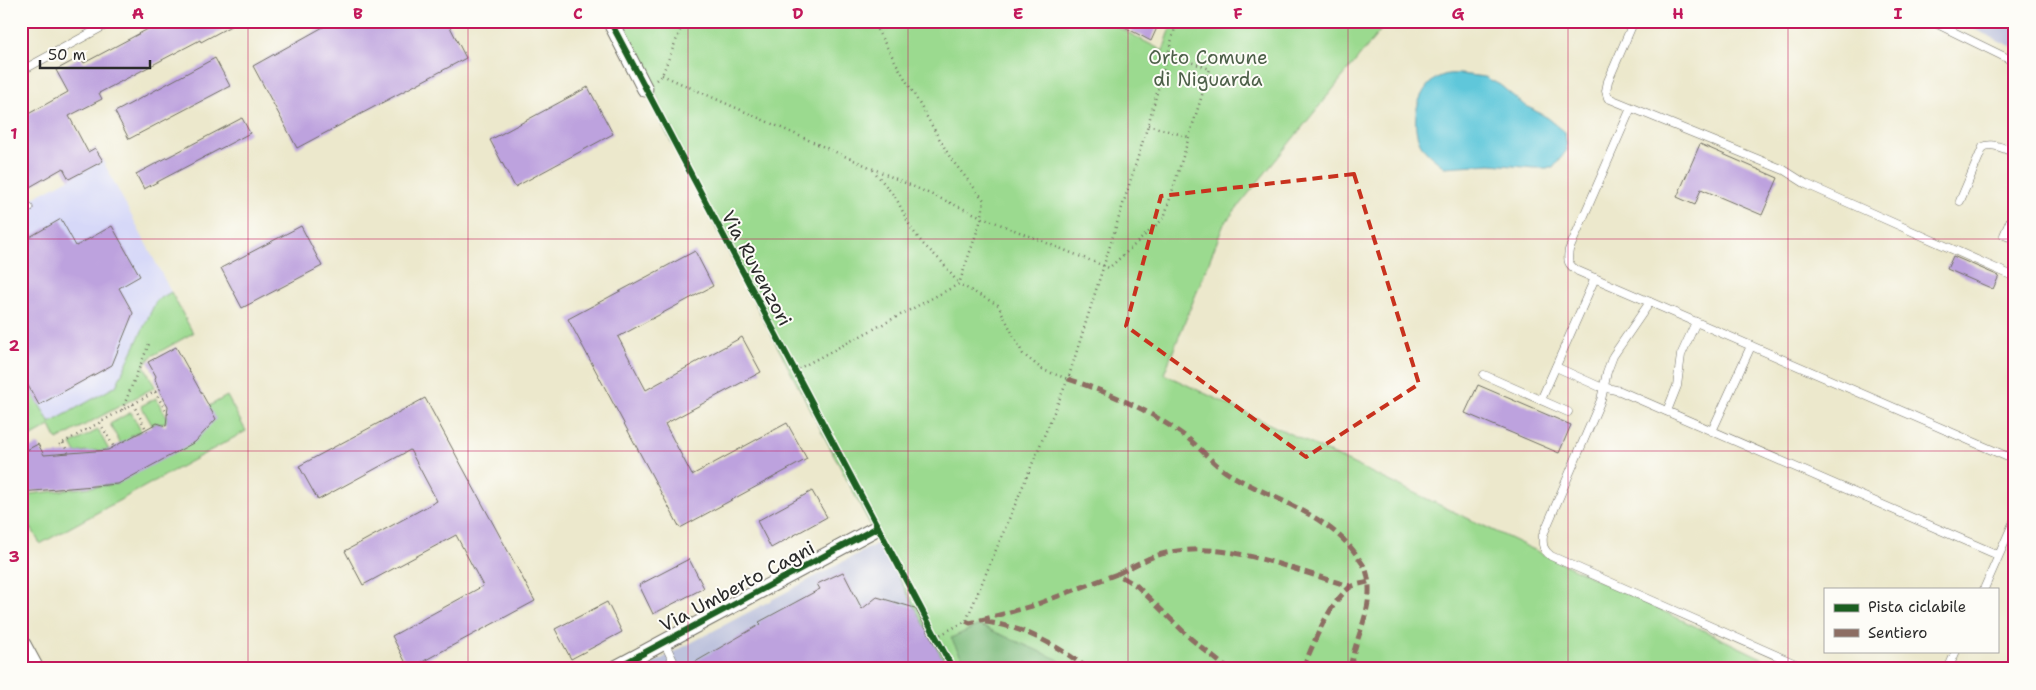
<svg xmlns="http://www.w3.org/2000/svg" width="2036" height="690" font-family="'Shantell Sans',sans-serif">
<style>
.built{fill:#d6d8f8}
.industrial{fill:#bec3dd}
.green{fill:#9bda8f;stroke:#63825d}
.forest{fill:#7cba7a;stroke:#547252}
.water{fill:#5ec7da;stroke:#447982}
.building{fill:#bda2de}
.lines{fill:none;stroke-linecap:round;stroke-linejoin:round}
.service-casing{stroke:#6f6d63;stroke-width:9}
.minor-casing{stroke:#6f6d63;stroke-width:17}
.tertiary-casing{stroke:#6f6d63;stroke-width:21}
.path{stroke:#6f6d63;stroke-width:2.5;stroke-dasharray:1 4;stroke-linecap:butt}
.service{stroke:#fff;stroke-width:8}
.minor{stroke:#fff;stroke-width:15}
.tertiary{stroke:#fff;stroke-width:19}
.quiet{stroke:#8d6e63;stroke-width:5;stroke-dasharray:10 5;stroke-linecap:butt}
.cycleway-casing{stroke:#fdfcf7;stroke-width:9}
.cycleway{stroke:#1b5e20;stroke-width:6}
.marked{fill:none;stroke:#c8321e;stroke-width:4;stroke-dasharray:10 6;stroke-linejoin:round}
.grid{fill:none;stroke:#c2185b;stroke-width:1;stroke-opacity:0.55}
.labels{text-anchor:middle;stroke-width:4;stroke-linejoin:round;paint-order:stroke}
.park-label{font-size:19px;fill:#4d6049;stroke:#fdfcf7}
.street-label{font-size:19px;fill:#2b2b2b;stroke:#fdfcf7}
.neatline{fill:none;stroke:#c2185b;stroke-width:2}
.grid-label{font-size:16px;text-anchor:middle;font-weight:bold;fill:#c2185b}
</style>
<rect width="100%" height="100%" fill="#fdfcf7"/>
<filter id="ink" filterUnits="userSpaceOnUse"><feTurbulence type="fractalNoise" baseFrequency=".02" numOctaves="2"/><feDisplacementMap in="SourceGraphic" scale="10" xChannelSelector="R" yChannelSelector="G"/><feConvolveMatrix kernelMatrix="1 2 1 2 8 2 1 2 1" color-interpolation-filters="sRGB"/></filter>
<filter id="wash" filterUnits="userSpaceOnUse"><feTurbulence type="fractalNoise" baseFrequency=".0096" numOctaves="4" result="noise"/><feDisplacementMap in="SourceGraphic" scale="20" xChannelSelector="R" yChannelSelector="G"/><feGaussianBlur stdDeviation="1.12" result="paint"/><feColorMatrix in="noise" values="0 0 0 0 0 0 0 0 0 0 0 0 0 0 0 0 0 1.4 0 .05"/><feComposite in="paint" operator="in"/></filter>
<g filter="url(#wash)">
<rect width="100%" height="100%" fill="#ece8cc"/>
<path class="built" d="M 103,161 L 171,292 L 156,301 L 116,386 L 49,423 L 21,373 L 21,196 L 31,199 Z"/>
<g class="industrial">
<path d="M 1956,21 L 2015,21 L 2015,48 Z"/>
<path d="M 880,542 L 948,669 L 644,669 L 670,654 Z"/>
</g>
<g class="green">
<path d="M 619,21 L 1106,21 L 1163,51 L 1173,21 L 1388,21 L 1224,224 L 1164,374 L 1785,669 L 948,669 L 873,530 L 654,109 L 661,104 Z"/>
<path d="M 171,292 L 193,333 L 152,356 L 144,365 L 155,387 L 57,440 L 50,426 L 25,440 L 21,434 L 21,373 L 50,423 L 116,386 L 156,301 Z"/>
<path d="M 227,396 L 246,431 L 40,544 L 32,529 L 21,534 L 21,495 L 118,484 L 209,406 Z"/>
<path d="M 156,398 L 167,417 L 167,421 L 161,424 L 157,423 L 152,425 L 141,406 Z"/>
<path d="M 131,412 L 141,431 L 131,436 L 131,441 L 125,444 L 120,443 L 110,424 Z"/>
<path d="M 98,430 L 110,452 L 108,450 L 93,451 L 89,454 L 86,451 L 76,453 L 71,444 Z"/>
</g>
<path class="forest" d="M 979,625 L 1057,659 L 1069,669 L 968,669 L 951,638 Z"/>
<path class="water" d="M 1460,74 L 1485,77 L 1500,85 L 1523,104 L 1548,118 L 1565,132 L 1567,150 L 1553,168 L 1535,168 L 1491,164 L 1444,167 C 1437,161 1428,155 1423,148 C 1408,127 1416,83 1444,75 C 1449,73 1455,74 1460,74 Z"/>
<g id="blocks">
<g class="building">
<path d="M 163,21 L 240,21 L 201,42 L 200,40 L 99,93 L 102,99 L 69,116 L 88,152 L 95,148 L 103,161 L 69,179 L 63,168 L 21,192 L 21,118 L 68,92 L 56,70 L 80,57 L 84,63 Z"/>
<path d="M 334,21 L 447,21 L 466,58 L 297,148 L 253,66 Z"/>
<path d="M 1113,21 L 1160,21 L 1151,41 Z"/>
<path d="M 215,58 L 230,86 L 129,139 L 115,112 Z"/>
<path d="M 588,87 L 613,134 L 515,187 L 490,140 Z"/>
<path d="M 242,118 L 250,133 L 144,189 L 136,174 Z"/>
<path d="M 1700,144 L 1778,178 L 1762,215 L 1701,189 L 1695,205 L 1677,197 Z"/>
<path d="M 61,219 L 76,246 L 112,226 L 140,276 L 119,288 L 133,313 L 112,365 L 39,405 L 21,373 L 21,242 Z"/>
<path d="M 301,226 L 322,266 L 242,308 L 221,268 Z"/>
<path d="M 695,251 L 713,286 L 618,337 L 646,390 L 742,337 L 761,372 L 665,424 L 692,475 L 787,423 L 807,459 L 680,528 L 568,319 Z"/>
<path d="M 1953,256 L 1999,276 L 1993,289 L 1947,269 Z"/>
<path d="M 176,347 L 216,419 L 195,442 L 118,484 L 21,492 L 21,453 L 38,444 L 44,455 L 108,450 L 157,423 L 166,426 L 168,406 L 160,392 L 155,379 L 156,376 L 148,362 Z"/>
<path d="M 1478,385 L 1571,425 L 1559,453 L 1465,413 Z"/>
<path d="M 425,398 L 535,601 L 409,669 L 392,636 L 483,586 L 456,535 L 363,585 L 345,551 L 437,501 L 410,450 L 318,500 L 299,466 Z"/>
<path d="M 812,491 L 827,517 L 771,548 L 757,521 Z"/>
<path d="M 689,559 L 704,588 L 653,614 L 639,585 Z"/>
<path d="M 843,572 L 862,609 L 877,597 L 915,608 L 948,669 L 683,669 L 761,624 L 759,622 L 820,589 L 817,584 Z"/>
<path d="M 607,602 L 622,632 L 571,659 L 555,629 Z"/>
</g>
</g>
</g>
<g filter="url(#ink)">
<use href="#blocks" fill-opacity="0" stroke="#6f6d63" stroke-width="1"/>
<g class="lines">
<g class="service-casing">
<g id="service">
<path d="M 1634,21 L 1608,81 L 1606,91 L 1608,98 L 1784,170 L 1806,184 L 2015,277"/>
<path d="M 1931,21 L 2015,62"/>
<path d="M 21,71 L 113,21"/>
<path d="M 1631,108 L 1569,250 C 1567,261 1568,265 1578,271 L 2015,460"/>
<path d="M 1960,201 L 1983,147 C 1994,142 2004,149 2015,153"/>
<path d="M 21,204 L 29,208"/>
<path d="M 2015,210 L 2004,235 L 2015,239"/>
<path d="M 1650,302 L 1613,356 L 1607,372 L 1601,400 L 1543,535 C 1542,545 1543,550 1551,556 L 1807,669"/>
<path d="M 1556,367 L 1598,386 L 1620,391 L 1998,555"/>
<path d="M 1484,375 L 1568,412"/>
<path d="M 1541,400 L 1595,278"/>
<path d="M 1667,411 L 1677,386 L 1681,355 L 1696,322"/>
<path d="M 1712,431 L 1751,346"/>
<path d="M 1984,589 L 2015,519"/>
<path d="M 664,642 L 677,669"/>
<path d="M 1948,669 L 1956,651"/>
</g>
</g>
<g class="minor-casing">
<g id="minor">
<path d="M 610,21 L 645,89"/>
<path d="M 614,669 L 873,530"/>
</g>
</g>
<g class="tertiary-casing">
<path id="tertiary" d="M 21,645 L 34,669"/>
</g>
<g class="path">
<path d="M 872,21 L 951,159 L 984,200 L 982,217 L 959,284"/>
<path d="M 662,75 L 982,217 L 1109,268 L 1164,218 L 1210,69 L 1168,54"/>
<path d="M 656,80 L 662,75 L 684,21"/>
<path d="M 1148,125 L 1189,137"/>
<path d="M 873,170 L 896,198 L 911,228 L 923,244 L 941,261 L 959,284"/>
<path d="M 794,371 L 959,284 L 998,305 L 1023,354 L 1043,370 L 1068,379"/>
<path d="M 155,392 L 169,416"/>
<path d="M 133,404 L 147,431"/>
<path d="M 122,410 L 149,344"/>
<path d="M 100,423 L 115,449"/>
<path d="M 63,443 L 70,456"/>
<path d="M 59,445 L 162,388"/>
<path d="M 936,637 L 966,621 L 1068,379 L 1148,125 L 1177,21"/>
</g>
<use href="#service" class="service"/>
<use href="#minor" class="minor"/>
<use href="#tertiary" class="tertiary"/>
<g class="quiet">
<path d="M 1068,379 C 1110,393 1150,410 1186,437 C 1201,448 1213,464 1229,474 C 1273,500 1328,513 1358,557 C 1360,561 1364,565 1366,570 C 1377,604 1355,636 1350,669"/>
<path d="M 1117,574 C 1132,567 1150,556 1166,553 C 1229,540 1291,570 1350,586"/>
<path d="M 966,621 L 970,623 L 1032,606 L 1117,574 L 1137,586 L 1190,638 L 1228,669"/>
<path d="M 985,622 C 1022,626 1059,646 1088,669"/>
<path d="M 1303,669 C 1313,644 1328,605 1349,588 C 1354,584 1362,584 1368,582"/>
</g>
<g class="cycleway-casing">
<g id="cycleway">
<path d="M 610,21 L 953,669"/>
<path d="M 614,669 L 878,527"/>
</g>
</g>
<use href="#cycleway" class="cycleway"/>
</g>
</g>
<path class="marked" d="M 1354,174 L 1419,384 L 1306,457 L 1126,326 L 1161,196 Z"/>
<path class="grid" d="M 248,21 L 248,669M 468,21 L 468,669M 688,21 L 688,669M 908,21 L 908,669M 1128,21 L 1128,669M 1348,21 L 1348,669M 1568,21 L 1568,669M 1788,21 L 1788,669M 21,239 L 2015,239M 21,451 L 2015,451"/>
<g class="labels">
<g class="park-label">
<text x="1208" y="64">Orto Comune<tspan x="1208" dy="22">di Niguarda</tspan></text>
</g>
<g class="street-label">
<text transform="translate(757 268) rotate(62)" y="7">Via Ruvenzori</text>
<text transform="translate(737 586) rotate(-28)" y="7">Via Umberto Cagni</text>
</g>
</g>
<rect width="2036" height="690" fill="none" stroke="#fdfcf7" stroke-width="55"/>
<rect x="1824" y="588" width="175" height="65" fill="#fdfcf7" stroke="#a9a8a5"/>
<rect x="1834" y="604" width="25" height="8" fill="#1b5e20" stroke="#a9a8a5"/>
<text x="1868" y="612" font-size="15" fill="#2b2b2b">Pista ciclabile</text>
<rect x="1834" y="629" width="25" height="8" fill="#8d6e63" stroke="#a9a8a5"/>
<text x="1868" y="638" font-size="15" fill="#2b2b2b">Sentiero</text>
<path d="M40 60v8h110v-8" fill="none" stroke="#2b2b2b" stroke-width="2.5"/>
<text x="48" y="60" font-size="15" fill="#2b2b2b" stroke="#fdfcf7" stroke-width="4" paint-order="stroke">50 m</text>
<rect x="28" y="28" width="1980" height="634" class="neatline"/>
<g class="grid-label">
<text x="138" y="19">A</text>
<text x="358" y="19">B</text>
<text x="578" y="19">C</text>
<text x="798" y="19">D</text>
<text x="1018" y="19">E</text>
<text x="1238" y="19">F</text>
<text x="1458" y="19">G</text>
<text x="1678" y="19">H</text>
<text x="1898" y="19">I</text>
<text x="14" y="139">1</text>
<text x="14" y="351">2</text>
<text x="14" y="562">3</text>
</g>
</svg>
